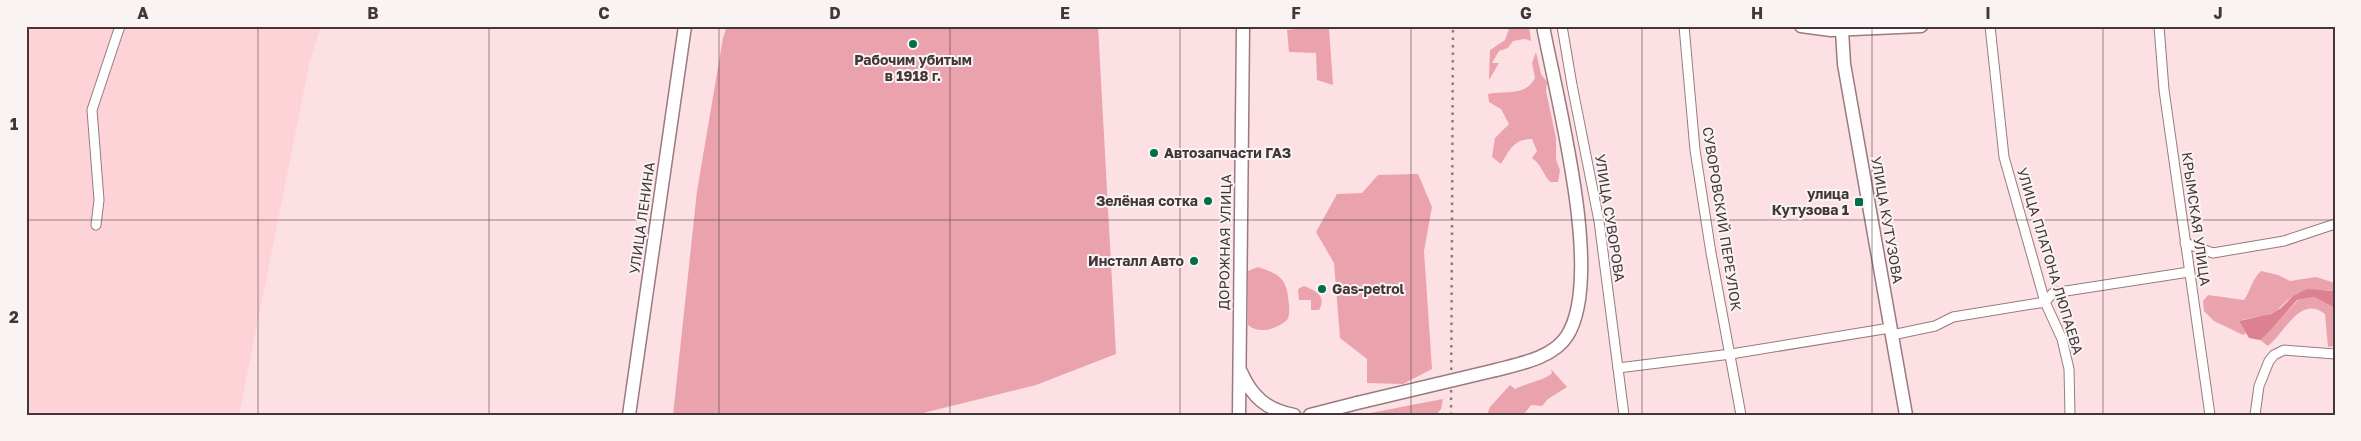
<svg xmlns="http://www.w3.org/2000/svg" width="2361" height="441" font-family="'Golos Text',sans-serif">
<style>
.built{fill:#fed3d8}
.green{fill:#eaa3ad}
.water{fill:#db818f}
.lines{fill:none;stroke-linecap:round;stroke-linejoin:round}
.street-casing{stroke:#9a7a7e;stroke-width:11}
.secondary-casing{stroke:#9a7a7e;stroke-width:15}
.street{stroke:#fff;stroke-width:9}
.secondary{stroke:#fff;stroke-width:12}
.rail{stroke:#8e7a7c;stroke-width:2.5;stroke-dasharray:2.5 5;stroke-linecap:butt}
.secondary-bridge-casing{stroke:#9a7a7e;stroke-width:15;stroke-linecap:butt}
.secondary-bridge{stroke:#fff;stroke-width:12}
.grid{fill:none;stroke:#443638;stroke-width:1;stroke-opacity:0.55}
.poi-dot{fill:#006f48;stroke:#faf3f4;stroke-width:2}
.labels{text-anchor:middle;stroke-width:4;stroke-linejoin:round;paint-order:stroke}
.poi-label{font-size:14px;font-weight:bold;fill:#443638;stroke:#faf3f4;text-anchor:end}
.street-label{font-size:14px;fill:#443638;stroke:#faf3f4}
.neatline{fill:none;stroke:#443638;stroke-width:2}
.grid-label{font-size:16px;text-anchor:middle;font-weight:bold;fill:#443638}
</style>
<rect width="100%" height="100%" fill="#fce0e3"/>
<path class="built" d="M 26,26 L 321,26 L 309,65 L 239,415 L 26,415 Z"/>
<g class="green">
<path d="M 727,26 L 1098,26 L 1116,354 L 1036,385 L 915,415 L 673,415 L 697,191 L 723,38 Z"/>
<path d="M 1320,26 L 1329,28 L 1333,85 L 1317,80 L 1316,53 L 1289,52 L 1287,30 Z"/>
<path d="M 1510,26 L 1529,26 L 1531,41 L 1525,39 L 1513,41 L 1508,48 L 1499,51 L 1492,63 L 1499,63 L 1489,80 L 1490,50 L 1505,40 Z"/>
<path d="M 1536,52 L 1541,74 L 1547,82 L 1546,91 L 1556,138 L 1556,160 L 1560,170 L 1558,182 L 1550,182 C 1543,174 1541,164 1532,158 L 1537,151 L 1532,139 C 1514,139 1510,149 1501,164 L 1492,157 L 1495,138 L 1509,124 L 1501,109 L 1489,102 L 1488,94 C 1507,90 1525,97 1535,78 L 1532,63 Z"/>
<path d="M 1418,174 L 1432,207 L 1424,251 L 1432,369 L 1403,384 L 1367,383 L 1367,359 L 1340,338 L 1334,263 L 1316,232 L 1337,194 L 1362,193 L 1378,175 Z"/>
<path d="M 1258,267 C 1282,275 1287,279 1289,305 C 1289,310 1290,316 1287,320 C 1276,330 1258,334 1248,325 L 1248,271 Z"/>
<path d="M 2261,271 L 2278,275 L 2290,281 L 2316,277 L 2335,283 L 2335,291 C 2323,289 2302,290 2292,297 C 2284,302 2280,310 2270,314 C 2260,318 2250,317 2239,321 L 2246,333 L 2243,335 L 2214,321 L 2204,311 L 2203,301 L 2208,295 L 2244,300 C 2251,290 2252,279 2261,271 Z"/>
<path d="M 1304,286 C 1314,290 1328,296 1319,310 L 1311,310 L 1311,300 L 1299,300 L 1298,289 Z"/>
<path d="M 2314,297 L 2335,308 L 2335,346 L 2328,347 L 2325,314 C 2300,294 2285,333 2268,346 L 2260,340 L 2298,300 Z"/>
<path d="M 1551,369 L 1567,387 L 1548,399 L 1542,406 L 1531,405 L 1525,413 L 1529,415 L 1487,415 L 1490,407 L 1510,385 L 1515,389 C 1526,383 1546,380 1552,373 Z"/>
<path d="M 1443,399 L 1441,409 L 1436,415 L 1360,415 Z"/>
</g>
<path class="water" d="M 2307,289 L 2335,291 L 2335,308 L 2314,297 L 2297,300 L 2265,336 L 2260,340 L 2249,338 L 2239,321 L 2271,314 L 2281,308 L 2293,296 Z"/>
<g class="lines">
<g class="street-casing">
<g id="street">
<path d="M 1562,26 L 1572,85 L 1599,221 L 1624,415"/>
<path d="M 1684,26 L 1695,150 L 1711,253 L 1741,415"/>
<path d="M 1990,26 L 2004,157 L 2045,302 L 2062,339 L 2069,369 L 2070,415"/>
<path d="M 2159,26 L 2164,90 L 2210,415"/>
<path d="M 96,225 L 99,200 L 92,110 L 120,26"/>
<path d="M 2185,243 L 2213,253 L 2284,241 L 2335,224"/>
<path d="M 1892,335 L 1935,326 L 1953,317 L 2045,302 L 2053,293 L 2189,272"/>
<path d="M 1618,368 L 1731,354 L 1890,328"/>
<path d="M 2255,415 L 2259,386 L 2269,361 L 2274,355 L 2284,350 L 2335,354"/>
</g>
</g>
<g class="secondary-casing">
<g id="secondary">
<path d="M 1801,26 L 1831,30 L 1921,26"/>
<path d="M 1842,30 L 1844,64 L 1906,415"/>
<path d="M 1496,370 C 1519,364 1553,358 1567,336 C 1605,277 1556,96 1543,26"/>
<path d="M 1241,372 C 1252,397 1267,410 1294,415"/>
<path d="M 629,415 L 685,26"/>
<path d="M 1239,415 L 1243,26"/>
<path d="M 1310,415 L 1357,403"/>
</g>
</g>
<use href="#street" class="street"/>
<use href="#secondary" class="secondary"/>
<path class="rail" d="M 1451,415 L 1453,26"/>
<g class="secondary-bridge-casing">
<path id="secondary-bridge" d="M 1357,403 L 1496,370"/>
</g>
<use href="#secondary-bridge" class="secondary-bridge"/>
</g>
<path class="grid" d="M 258,26 L 258,415M 489,26 L 489,415M 719,26 L 719,415M 950,26 L 950,415M 1180,26 L 1180,415M 1411,26 L 1411,415M 1642,26 L 1642,415M 1872,26 L 1872,415M 2103,26 L 2103,415M 26,220 L 2335,220"/>
<g class="poi-dot">
<circle cx="913" cy="44" r="5"/>
<circle cx="1154" cy="153" r="5"/>
<circle cx="1208" cy="201" r="5"/>
<rect x="1854" y="197" width="10" height="10" rx="2.5"/>
<circle cx="1194" cy="261" r="5"/>
<circle cx="1322" cy="289" r="5"/>
</g>
<g class="labels">
<g class="poi-label">
<text x="913" y="65" text-anchor="middle">Рабочим убитым<tspan x="913" dy="16">в 1918 г.</tspan></text>
<text x="1164" y="158" text-anchor="start">Автозапчасти ГАЗ</text>
<text x="1849" y="199">улица<tspan x="1849" dy="16">Кутузова 1</tspan></text>
<text x="1198" y="206">Зелёная сотка</text>
<text x="1184" y="266">Инсталл Авто</text>
<text x="1332" y="294" text-anchor="start">Gas-petrol</text>
</g>
<g class="street-label">
<text transform="translate(642 218) rotate(-82)" y="5">УЛИЦА ЛЕНИНА</text>
<text transform="translate(1610 218) rotate(81)" y="5">УЛИЦА СУВОРОВА</text>
<text transform="translate(1722 219) rotate(81)" y="5">СУВОРОВСКИЙ ПЕРЕУЛОК</text>
<text transform="translate(2196 219) rotate(82)" y="5">КРЫМСКАЯ УЛИЦА</text>
<text transform="translate(1887 220) rotate(80)" y="5">УЛИЦА КУТУЗОВА</text>
<text transform="translate(1225 242) rotate(-89)" y="5">ДОРОЖНАЯ УЛИЦА</text>
<text transform="translate(2050 261) rotate(73)" y="5">УЛИЦА ПЛАТОНА ЛЮПАЕВА</text>
</g>
</g>
<rect width="2361" height="441" fill="none" stroke="#faf3f4" stroke-width="55"/>
<rect x="28" y="28" width="2306" height="386" class="neatline"/>
<g class="grid-label">
<text x="143" y="19">A</text>
<text x="373" y="19">B</text>
<text x="604" y="19">C</text>
<text x="835" y="19">D</text>
<text x="1065" y="19">E</text>
<text x="1296" y="19">F</text>
<text x="1526" y="19">G</text>
<text x="1757" y="19">H</text>
<text x="1988" y="19">I</text>
<text x="2218" y="19">J</text>
<text x="14" y="130">1</text>
<text x="14" y="323">2</text>
</g>
</svg>
